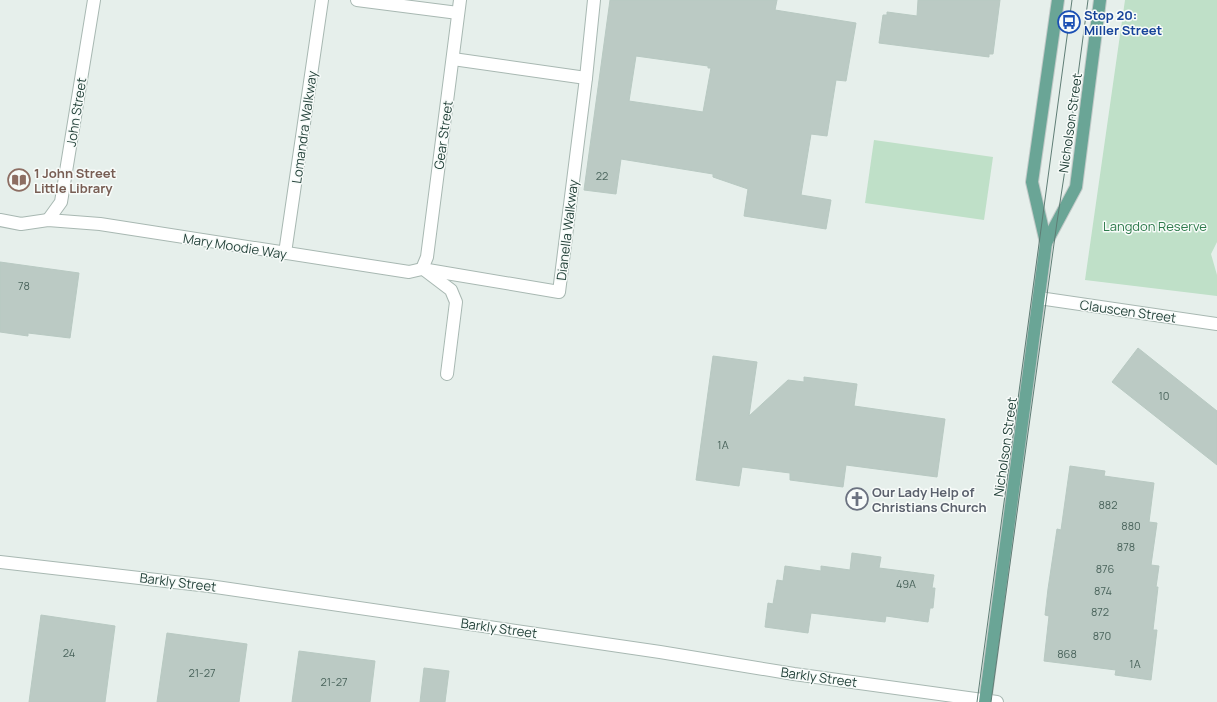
<svg xmlns="http://www.w3.org/2000/svg" width="1217" height="702" font-family="Manrope,sans-serif">
<style>
.green{fill:#bfe0c8}
.building{fill:#bbcac4;stroke:#b8c9c2;fill-rule:evenodd}
.lines{fill:none;stroke-linecap:round;stroke-linejoin:round}
.street-casing{stroke:#a8b8b2;stroke-width:14}
.primary-casing{stroke:#c2cac8;stroke-width:14}
.street{stroke:#fff;stroke-width:12}
.primary{stroke:#6aa596;stroke-width:12}
.tram{stroke:#5f7d75;stroke-width:1}
.labels{text-anchor:middle;stroke-width:3;stroke-linejoin:round;paint-order:stroke}
.number-label{font-size:11px;fill:#4a645c}
.transit-label{font-size:13px;font-weight:bold;fill:#164399;stroke:#f7fbf9;text-anchor:start}
.street-label{font-size:13px;fill:#24423a;stroke:#f7fbf9}
.education-label{font-size:13px;font-weight:bold;fill:#785e54;stroke:#f7fbf9;text-anchor:start}
.park-label{font-size:13px;fill:#2d7a4b;stroke:#f7fbf9}
.worship-label{font-size:13px;font-weight:bold;fill:#5b616d;stroke:#f7fbf9;text-anchor:start}
</style>
<rect width="100%" height="100%" fill="#e6efeb"/>
<g class="green">
<path d="M 1125,0 L 1217,0 L 1217,242 L 1211,254 L 1217,275 L 1217,296 L 1085,280 Z"/>
<path d="M 874,140 L 993,157 L 984,220 L 865,203 Z"/>
</g>
<g class="building">
<path d="M 610,0 L 777,0 L 775,10 L 856,23 L 846,81 L 836,80 L 827,136 L 811,134 L 801,195 L 831,200 L 826,229 L 744,216 L 748,189 L 713,177 L 713,174 L 621,159 L 616,194 L 584,190 ZM 636,56 L 708,66 L 708,68 L 711,68 L 703,112 L 629,101 Z"/>
<path d="M 918,0 L 1000,0 L 993,54 L 989,54 L 989,57 L 879,43 L 883,15 L 887,15 L 887,12 L 917,16 Z"/>
<path d="M 0,262 L 79,273 L 70,338 L 28,333 L 28,336 L 0,332 Z"/>
<path d="M 1138,348 L 1217,411 L 1217,465 L 1112,382 Z"/>
<path d="M 713,356 L 757,362 L 749,416 L 788,380 L 804,382 L 804,377 L 857,384 L 854,406 L 945,419 L 937,477 L 846,465 L 843,487 L 790,480 L 790,473 L 742,467 L 739,486 L 696,480 Z"/>
<path d="M 1070,466 L 1105,471 L 1104,476 L 1154,483 L 1149,522 L 1157,523 L 1151,565 L 1159,566 L 1156,587 L 1158,587 L 1153,630 L 1157,630 L 1151,680 L 1115,675 L 1116,670 L 1044,661 L 1049,616 L 1045,615 L 1048,589 L 1057,529 L 1061,530 Z"/>
<path d="M 852,553 L 881,557 L 879,568 L 934,575 L 932,588 L 935,588 L 933,608 L 930,608 L 928,622 L 886,616 L 885,622 L 811,613 L 808,633 L 765,627 L 768,603 L 773,604 L 777,580 L 783,581 L 785,566 L 821,571 L 821,566 L 850,570 Z"/>
<path d="M 41,615 L 115,626 L 105,702 L 29,702 Z"/>
<path d="M 167,633 L 247,644 L 239,702 L 157,702 Z"/>
<path d="M 299,651 L 375,661 L 370,702 L 292,702 Z"/>
<path d="M 424,668 L 449,671 L 445,702 L 420,702 Z"/>
</g>
<g class="lines">
<g class="street-casing">
<g id="street">
<path d="M 357,0 L 458,13"/>
<path d="M 453,59 L 586,78"/>
<path d="M 0,220 L 21,224 L 48,220 L 100,224 L 409,272 L 422,269 L 559,292 L 586,78 L 594,0"/>
<path d="M 48,220 L 61,202 L 94,0"/>
<path d="M 285,253 L 322,0"/>
<path d="M 422,269 L 427,257 L 460,0"/>
<path d="M 426,271 L 451,290 L 456,302 L 447,374"/>
<path d="M 1039,298 L 1217,324"/>
<path d="M 0,562 L 209,586 L 660,652 L 794,674 L 997,702"/>
</g>
</g>
<g class="primary-casing">
<g id="primary">
<path d="M 1046,243 L 1076,187 L 1100,0"/>
<path d="M 985,702 L 1046,243 L 1032,182 L 1058,0"/>
</g>
</g>
<use href="#street" class="street"/>
<use href="#primary" class="primary"/>
<g class="tram">
<path d="M 977,702 L 1072,0"/>
<path d="M 991,702 L 1057,222 L 1068,150 L 1088,0"/>
</g>
</g>
<defs>
<g id="bus-ring" transform="scale(1.15)"><circle r="9.5" fill="#f7fbf9" stroke="#1a4fb4" stroke-width="1.5"/><path d="M-5-6H5V4H4V6H2V4H-2V6H-4V4H-5ZM-3.5-4V0h7V-4ZM-3.5 1.2v1.5H-2V1.2ZM2 1.2v1.5H3.5V1.2Z" fill="#1a4fb4"/></g>
<g id="library-ring" transform="scale(1.15)"><circle r="9.5" fill="#f7fbf9" stroke="#8d6e63" stroke-width="1.5"/><path d="M-6-4Q-3-5.5-.7-3.5V5Q-3 3-6 4ZM6-4Q3-5.5 .7-3.5V5Q3 3 6 4Z" fill="#8d6e63"/></g>
<g id="church-ring" transform="scale(1.15)"><circle r="9.5" fill="#f7fbf9" stroke="#6b7280" stroke-width="1.5"/><path d="M-1.2-6h2.4v3.5h3.3v2.4h-3.3V6h-2.4V-.1h-3.3v-2.4h3.3Z" fill="#6b7280"/></g>
</defs>
<g fill-rule="evenodd">
<use href="#bus-ring" x="1069" y="22"/>
<use href="#library-ring" x="19" y="180"/>
<use href="#church-ring" x="857" y="499"/>
</g>
<g class="labels">
<g class="number-label">
<text x="602" y="180">22</text>
<text x="24" y="290">78</text>
<text x="1164" y="400">10</text>
<text x="723" y="449">1A</text>
<text x="1108" y="509">882</text>
<text x="1131" y="530">880</text>
<text x="1126" y="551">878</text>
<text x="1105" y="573">876</text>
<text x="906" y="588">49A</text>
<text x="1103" y="595">874</text>
<text x="1100" y="616">872</text>
<text x="1102" y="640">870</text>
<text x="69" y="657">24</text>
<text x="1067" y="658">868</text>
<text x="1135" y="668">1A</text>
<text x="202" y="677">21-27</text>
<text x="334" y="686">21-27</text>
</g>
<g class="transit-label">
<text x="1084" y="20">Stop 20:<tspan x="1084" dy="15">Miller Street</tspan></text>
</g>
<g class="street-label">
<text transform="translate(76 112) rotate(-81)" y="5">John Street</text>
<text transform="translate(1070 123) rotate(-82)" y="5">Nicholson Street</text>
<text transform="translate(304 127) rotate(-82)" y="5">Lomandra Walkway</text>
<text transform="translate(443 135) rotate(-82)" y="5">Gear Street</text>
<text transform="translate(567 230) rotate(-83)" y="5">Dianella Walkway</text>
<text transform="translate(235 246) rotate(9)" y="5">Mary Moodie Way</text>
<text transform="translate(1128 311) rotate(8)" y="5">Clauscen Street</text>
<text transform="translate(1005 447) rotate(-82)" y="5">Nicholson Street</text>
<text transform="translate(178 582) rotate(7)" y="5">Barkly Street</text>
<text transform="translate(499 628) rotate(8)" y="5">Barkly Street</text>
<text transform="translate(819 677) rotate(8)" y="5">Barkly Street</text>
</g>
<g class="education-label">
<text x="34" y="178">1 John Street<tspan x="34" dy="15">Little Library</tspan></text>
</g>
<g class="park-label">
<text x="1155" y="231">Langdon Reserve</text>
</g>
<g class="worship-label">
<text x="872" y="497">Our Lady Help of<tspan x="872" dy="15">Christians Church</tspan></text>
</g>
</g>
</svg>
